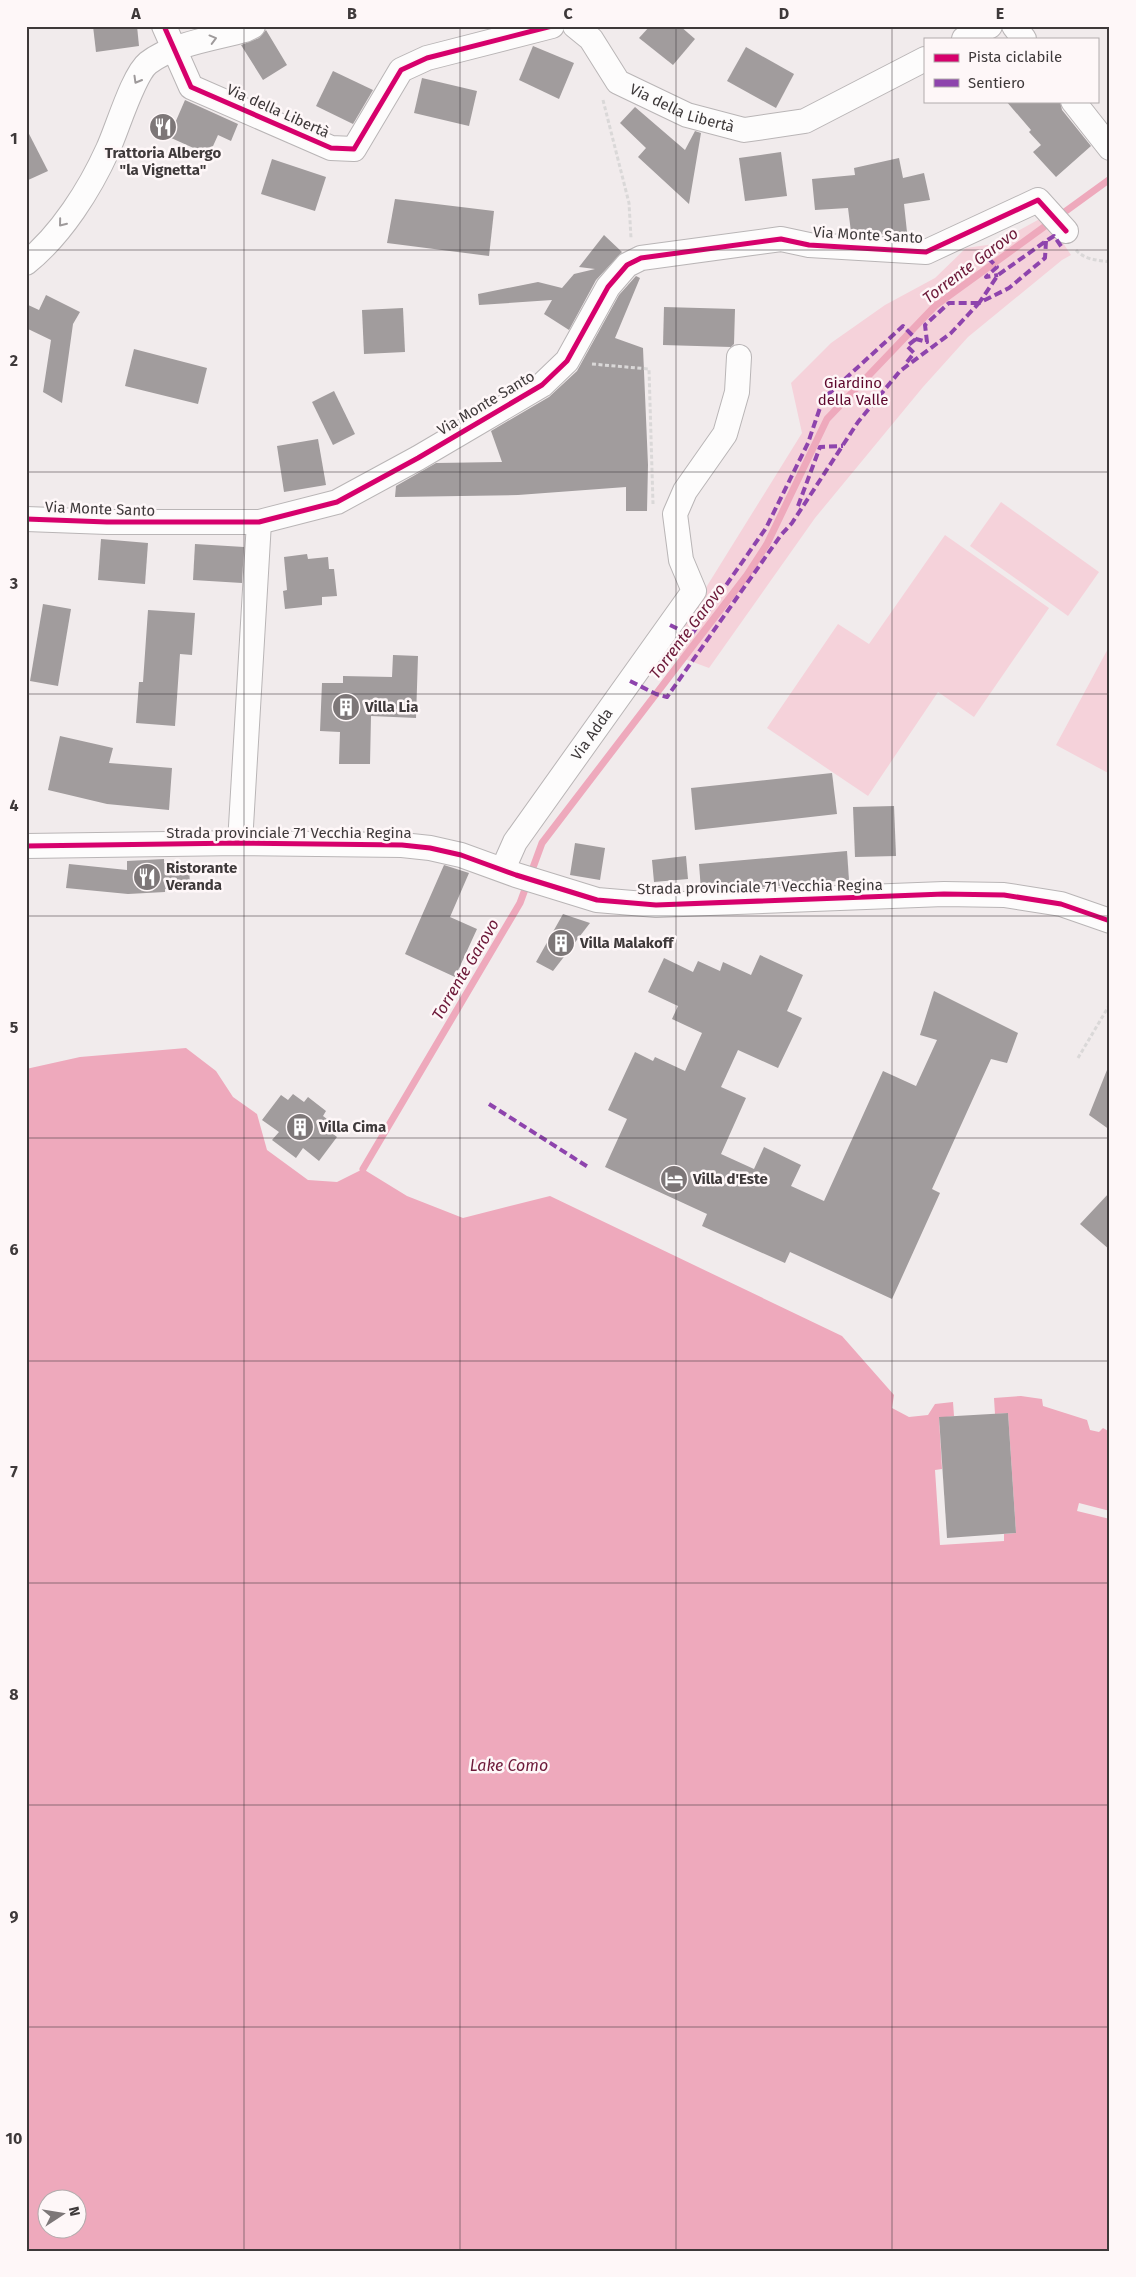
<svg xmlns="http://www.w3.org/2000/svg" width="1136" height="2277" font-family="'Fira Sans',sans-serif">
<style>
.green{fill:#f5d2da}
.water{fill:#eea9bc;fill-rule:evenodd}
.pier{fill:#f1ebec}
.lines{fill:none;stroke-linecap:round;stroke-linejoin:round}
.stream{stroke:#eea9bc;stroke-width:7}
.building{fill:#a19c9d}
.minor-casing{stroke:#b9b5b6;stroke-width:26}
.path{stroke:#dad8d8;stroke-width:3;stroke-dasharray:4 2.5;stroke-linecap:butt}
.minor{stroke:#fdfcfc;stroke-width:24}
.quiet{stroke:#8e44ad;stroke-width:4;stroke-dasharray:8 4;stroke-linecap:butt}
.cycleway-casing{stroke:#fef7f8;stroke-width:8}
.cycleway{stroke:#d6006c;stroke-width:5}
.oneway{stroke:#9e9a9b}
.grid{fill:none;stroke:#3e393a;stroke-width:1;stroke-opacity:0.55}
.labels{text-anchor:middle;stroke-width:5;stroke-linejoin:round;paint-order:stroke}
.street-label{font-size:15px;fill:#3e393a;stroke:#fef7f8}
.poi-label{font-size:15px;font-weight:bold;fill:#3e393a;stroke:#fef7f8;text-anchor:start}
.park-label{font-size:15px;fill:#5d072c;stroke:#fef7f8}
.water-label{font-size:16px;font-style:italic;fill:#6c1838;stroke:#fef7f8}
.neatline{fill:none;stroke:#3e393a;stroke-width:2}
.grid-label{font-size:16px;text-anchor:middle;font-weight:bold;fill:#3e393a}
</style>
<rect width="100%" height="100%" fill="#f1ebec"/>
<g class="green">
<path d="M 1045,216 L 1071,255 L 1062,260 L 968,337 L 923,387 L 815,518 L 709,668 L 666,652 L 802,433 L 791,383 L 831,343 L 885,305 L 935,278 L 966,248 L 994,244 Z"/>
<path d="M 1001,502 L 1099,572 L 1068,616 L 970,546 Z"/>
<path d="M 945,535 L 1049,608 L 974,717 L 938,692 L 868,796 L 767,728 L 838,624 L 869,644 Z"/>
<path d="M 1110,645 L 1110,774 L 1056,745 Z"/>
</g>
<path class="water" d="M 186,1048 L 216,1071 L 233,1097 L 257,1114 L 267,1150 L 308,1180 L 337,1182 L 363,1169 L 407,1196 L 463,1218 L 550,1196 L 842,1336 L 894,1395 L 892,1408 L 909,1417 L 928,1415 L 935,1404 L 953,1402 L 954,1416 L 939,1418 L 942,1469 L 935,1470 L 940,1545 L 1004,1541 L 1004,1534 L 1016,1533 L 1008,1413 L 995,1414 L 994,1398 L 1021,1396 L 1042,1399 L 1043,1406 L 1087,1420 L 1090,1430 L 1099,1432 L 1103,1428 L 1110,1432 L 1110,2251 L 26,2251 L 26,1069 L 80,1057 ZM 48,2200 L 78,2200 L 78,2230 L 48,2230 Z"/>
<path class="pier" d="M 1079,1503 L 1110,1511 L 1110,1519 L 1077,1511 Z"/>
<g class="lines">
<path class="stream" d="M 363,1169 L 520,903 L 542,843 L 747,575 L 767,544 L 827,419 L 935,306 L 1110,179"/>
</g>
<g class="building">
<path d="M 93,26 L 137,26 L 139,46 L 96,52 Z"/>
<path d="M 650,26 L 680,26 L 695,39 L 673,65 L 639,38 Z"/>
<path d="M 266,30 L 287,65 L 263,80 L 241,45 L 259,38 Z"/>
<path d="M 533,46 L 574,63 L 559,99 L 519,80 Z"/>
<path d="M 746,47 L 794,74 L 776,108 L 727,81 Z"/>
<path d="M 333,71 L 373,90 L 353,124 L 316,106 Z"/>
<path d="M 422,78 L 477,91 L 469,126 L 414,113 Z"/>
<path d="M 185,100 L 238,124 L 231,141 L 218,135 L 209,155 L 169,137 Z"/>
<path d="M 1006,101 L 1060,101 L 1062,110 L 1091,146 L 1056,177 L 1033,152 L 1041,145 L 1029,132 L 1031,130 Z"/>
<path d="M 635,107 L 685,150 L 695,131 L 701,133 L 689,204 L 638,157 L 646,148 L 620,123 Z"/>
<path d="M 26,128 L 48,171 L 26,181 Z"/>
<path d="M 781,152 L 787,196 L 745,201 L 739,158 Z"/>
<path d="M 899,158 L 903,178 L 924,173 L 930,200 L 904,204 L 907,232 L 875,235 L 859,234 L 859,231 L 851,232 L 848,208 L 815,210 L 812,179 L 855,175 L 854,168 Z"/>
<path d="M 272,159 L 326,177 L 315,211 L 261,194 Z"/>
<path d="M 395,199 L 494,211 L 489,256 L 387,243 Z"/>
<path d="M 604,235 L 622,252 L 596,280 L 569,330 L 544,314 L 552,300 L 479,305 L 478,294 L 538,282 L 562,288 L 574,274 L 595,269 L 579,267 Z"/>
<path d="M 636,276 L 640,278 L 615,338 L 643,348 L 648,465 L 647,511 L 626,511 L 626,487 L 518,495 L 395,497 L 396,486 L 436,463 L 502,462 L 491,431 L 549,397 L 577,371 L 619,295 Z"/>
<path d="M 46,295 L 80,312 L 73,324 L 62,403 L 43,392 L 51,340 L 26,328 L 26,304 L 39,310 Z"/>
<path d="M 664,307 L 735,309 L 734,344 L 731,347 L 663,345 Z"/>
<path d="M 403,308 L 405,352 L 364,354 L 362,310 Z"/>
<path d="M 134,349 L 207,368 L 198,404 L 125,386 Z"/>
<path d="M 334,391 L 355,434 L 333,445 L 312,402 Z"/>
<path d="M 318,439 L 326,485 L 284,492 L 277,446 Z"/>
<path d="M 101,539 L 148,543 L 145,584 L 98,580 Z"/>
<path d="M 195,544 L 244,547 L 242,583 L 193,580 Z"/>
<path d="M 307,554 L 308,559 L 328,557 L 329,569 L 334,569 L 337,596 L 322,597 L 322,605 L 285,609 L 283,591 L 287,590 L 284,557 Z"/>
<path d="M 43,604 L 71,609 L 58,686 L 30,681 Z"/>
<path d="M 148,610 L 195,613 L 192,655 L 180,654 L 175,726 L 136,723 L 139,682 L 143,682 Z"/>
<path d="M 393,655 L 418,656 L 416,718 L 371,716 L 370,764 L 339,764 L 340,732 L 320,731 L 322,683 L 343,683 L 343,676 L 392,677 Z"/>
<path d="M 60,736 L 113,748 L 109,763 L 172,768 L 169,810 L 107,804 L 48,790 Z"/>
<path d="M 832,773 L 837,814 L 695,830 L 691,788 Z"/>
<path d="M 894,806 L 896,856 L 855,857 L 853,807 Z"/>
<path d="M 575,843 L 605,848 L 600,880 L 570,875 Z"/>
<path d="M 847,851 L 849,880 L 768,887 L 701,890 L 699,864 Z"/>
<path d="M 686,856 L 688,879 L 654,882 L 652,860 Z"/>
<path d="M 164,859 L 164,863 L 189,863 L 190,888 L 165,889 L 165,892 L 128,894 L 66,888 L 69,864 L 127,870 L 127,861 Z"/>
<path d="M 444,865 L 469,873 L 450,917 L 477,929 L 455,977 L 405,954 Z"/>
<path d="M 563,914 L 590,923 L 553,971 L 536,962 Z"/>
<path d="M 760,955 L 803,975 L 787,1011 L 802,1018 L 778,1068 L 738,1050 L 721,1087 L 746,1098 L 721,1154 L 754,1169 L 764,1147 L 801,1165 L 791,1186 L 824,1201 L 883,1071 L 916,1086 L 937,1040 L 920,1035 L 934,991 L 1018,1033 L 1007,1063 L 991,1059 L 932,1189 L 940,1193 L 892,1299 L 790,1252 L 785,1263 L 702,1226 L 707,1214 L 605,1167 L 627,1119 L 608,1110 L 635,1052 L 653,1061 L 655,1057 L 685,1071 L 702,1033 L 672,1019 L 678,1006 L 648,992 L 664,958 L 693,972 L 698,961 L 720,971 L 723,962 L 751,975 Z"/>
<path d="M 1109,1065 L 1110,1066 L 1110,1130 L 1089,1115 Z"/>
<path d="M 293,1094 L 304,1102 L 308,1097 L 326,1111 L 323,1116 L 332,1123 L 328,1130 L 337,1137 L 319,1161 L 303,1148 L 296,1158 L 272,1140 L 279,1132 L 262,1120 L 281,1095 L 288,1100 Z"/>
<path d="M 1110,1192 L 1110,1250 L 1080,1224 Z"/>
<path d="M 1008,1413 L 1016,1533 L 947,1538 L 939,1417 Z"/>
</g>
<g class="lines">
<g class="minor-casing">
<g id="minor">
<path d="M 164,26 L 191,87 L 331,148 L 354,149 L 401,70 L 427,58 L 552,26"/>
<path id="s1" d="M 575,26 L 591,39 L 618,82 L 687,115 L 744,130 L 805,121 L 925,59"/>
<path d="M 1014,26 L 1024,39"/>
<path d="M 964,39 L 990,26"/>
<path d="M 1073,101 L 1110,148"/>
<path d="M 26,263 C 61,235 90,189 108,149 C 117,130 133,75 148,63 C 172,44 216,38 245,30 L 253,26"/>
<path d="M 26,519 L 107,522 L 259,522 L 337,502 L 418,458 L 542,385 L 567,361 L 608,287 L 627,265 L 641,258 L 781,239 L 809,245 L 926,252 L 1038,200 L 1066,231"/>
<path d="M 240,843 L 259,522"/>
<path d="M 26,846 L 240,843 L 402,845 L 430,848 L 461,855 L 516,875 L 597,900 L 656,905 L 944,894 L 1004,895 L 1061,904 L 1110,921"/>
<path id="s2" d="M 503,869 L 515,842 L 694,591 L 681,560 L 675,514 L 685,491 L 725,434 L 737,392 L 739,357"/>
</g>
</g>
<g class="path">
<path d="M 603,100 L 629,203 L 631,238"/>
<path d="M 1076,250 C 1085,260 1097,260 1110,262"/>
<path d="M 592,364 L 649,369 L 653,504"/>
<path d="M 1078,1058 L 1110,1004"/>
</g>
<use href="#minor" class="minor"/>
<g class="quiet">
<path d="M 1046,241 L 1045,258 L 1009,288 L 979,303 L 998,275 L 1046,241 L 1054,236 L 1063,249"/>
<path d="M 988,258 L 997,267 L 986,277 L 998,275"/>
<path d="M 907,362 L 914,353 L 907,346 L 916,339"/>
<path d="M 798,506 L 820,447 L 843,446"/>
<path d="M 670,625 L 680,630"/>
<path d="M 692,634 L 766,528 L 808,443 L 823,399 L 903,326 L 916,339 L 927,342 L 925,325 L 949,303 L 979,303"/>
<path d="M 630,681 L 656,694 L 667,697 L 781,535 L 792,523 L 858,422 L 900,371 L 951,333 L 979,303"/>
<path d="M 489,1104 L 588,1167"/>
</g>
<g class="cycleway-casing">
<g id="cycleway">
<path d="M 164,26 L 191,87 L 331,148 L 354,149 L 401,70 L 427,58 L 552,26"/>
<path d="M 26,519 L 107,522 L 259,522 L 337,502 L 418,458 L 542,385 L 567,361 L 608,287 L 627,265 L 641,258 L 781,239 L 809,245 L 926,252 L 1038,200 L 1066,231"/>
<path d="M 26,846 L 240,843 L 402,845 L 430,848 L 461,855 L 516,875 L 597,900 L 656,905 L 944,894 L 1004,895 L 1061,904 L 1110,921"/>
</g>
</g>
<use href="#cycleway" class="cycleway"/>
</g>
<defs><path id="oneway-chevron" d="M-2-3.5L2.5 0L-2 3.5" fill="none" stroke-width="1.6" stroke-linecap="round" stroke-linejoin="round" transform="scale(1.25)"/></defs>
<g class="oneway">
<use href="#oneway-chevron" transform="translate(213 39) rotate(-15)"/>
<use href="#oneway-chevron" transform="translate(137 80) rotate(120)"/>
<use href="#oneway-chevron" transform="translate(62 223) rotate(129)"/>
</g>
<path class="grid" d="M 244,26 L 244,2251M 460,26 L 460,2251M 676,26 L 676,2251M 892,26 L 892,2251M 26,250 L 1110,250M 26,472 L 1110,472M 26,694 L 1110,694M 26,916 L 1110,916M 26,1138 L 1110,1138M 26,1361 L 1110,1361M 26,1583 L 1110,1583M 26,1805 L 1110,1805M 26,2027 L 1110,2027"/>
<defs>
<g id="restaurant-disc" transform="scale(1.4375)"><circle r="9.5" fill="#7d7778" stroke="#fef7f8"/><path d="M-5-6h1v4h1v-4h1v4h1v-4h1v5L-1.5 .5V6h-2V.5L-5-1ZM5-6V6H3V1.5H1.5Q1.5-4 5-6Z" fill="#fff"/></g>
<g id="building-disc" transform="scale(1.4375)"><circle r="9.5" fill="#7d7778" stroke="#fef7f8"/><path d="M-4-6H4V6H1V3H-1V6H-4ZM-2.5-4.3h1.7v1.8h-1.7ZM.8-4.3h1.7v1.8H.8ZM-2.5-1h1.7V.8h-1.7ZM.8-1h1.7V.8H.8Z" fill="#fff"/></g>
<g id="hotel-disc" transform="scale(1.4375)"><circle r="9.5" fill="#7d7778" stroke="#fef7f8"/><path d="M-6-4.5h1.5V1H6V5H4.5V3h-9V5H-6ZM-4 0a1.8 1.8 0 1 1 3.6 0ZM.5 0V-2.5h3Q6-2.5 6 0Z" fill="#fff"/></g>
</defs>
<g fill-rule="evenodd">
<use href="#restaurant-disc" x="163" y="127"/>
<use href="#building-disc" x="346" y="707"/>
<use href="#restaurant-disc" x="147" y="877"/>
<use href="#building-disc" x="561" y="943"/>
<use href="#building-disc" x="300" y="1127"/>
<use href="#hotel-disc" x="674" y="1179"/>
</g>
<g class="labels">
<g class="street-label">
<text dy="5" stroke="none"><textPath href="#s1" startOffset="141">Via della Libertà</textPath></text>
<text transform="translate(278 111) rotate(24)" y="5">Via della Libertà</text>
<text transform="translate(868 235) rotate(3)" y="5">Via Monte Santo</text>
<text transform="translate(486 403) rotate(-31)" y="5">Via Monte Santo</text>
<text transform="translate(100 509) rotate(2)" y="5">Via Monte Santo</text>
<text dy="5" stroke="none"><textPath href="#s2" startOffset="162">Via Adda</textPath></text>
<text x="289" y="838">Strada provinciale 71 Vecchia Regina</text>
<text transform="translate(760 887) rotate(-1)" y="5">Strada provinciale 71 Vecchia Regina</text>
</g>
<g class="poi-label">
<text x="163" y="158" text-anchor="middle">Trattoria Albergo<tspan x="163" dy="17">"la Vignetta"</tspan></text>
<text x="365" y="712">Villa Lia</text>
<text x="166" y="873">Ristorante<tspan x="166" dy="17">Veranda</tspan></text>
<text x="580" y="948">Villa Malakoff</text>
<text x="319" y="1132">Villa Cima</text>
<text x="693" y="1184">Villa d'Este</text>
</g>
<g class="park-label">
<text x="853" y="388">Giardino<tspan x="853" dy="17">della Valle</tspan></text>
</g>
<g class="water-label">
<text transform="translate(970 265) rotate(-37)" y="6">Torrente Garovo</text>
<text transform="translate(687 631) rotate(-53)" y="6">Torrente Garovo</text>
<text transform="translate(465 969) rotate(-59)" y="6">Torrente Garovo</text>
<text x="509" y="1771">Lake Como</text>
</g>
</g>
<rect width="1136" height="2277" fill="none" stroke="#fef7f8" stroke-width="55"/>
<rect x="924" y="38" width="175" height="65" fill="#fef7f8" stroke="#b1abac"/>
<rect x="934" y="54" width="25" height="8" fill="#d6006c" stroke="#b1abac"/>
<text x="968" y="62" font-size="15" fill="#3e393a">Pista ciclabile</text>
<rect x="934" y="79" width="25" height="8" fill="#8e44ad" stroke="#b1abac"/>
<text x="968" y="88" font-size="15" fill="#3e393a">Sentiero</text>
<g transform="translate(62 2214) rotate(78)"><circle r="24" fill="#fef7f8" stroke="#b1abac"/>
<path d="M0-4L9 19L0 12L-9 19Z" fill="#7d7778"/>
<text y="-8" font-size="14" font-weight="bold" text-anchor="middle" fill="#3e393a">N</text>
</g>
<rect x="28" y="28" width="1080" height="2222" class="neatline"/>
<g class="grid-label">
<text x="136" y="19">A</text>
<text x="352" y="19">B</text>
<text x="568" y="19">C</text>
<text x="784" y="19">D</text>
<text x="1000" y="19">E</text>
<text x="14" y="144">1</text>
<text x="14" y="366">2</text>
<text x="14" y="589">3</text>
<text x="14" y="811">4</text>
<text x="14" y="1033">5</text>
<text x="14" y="1255">6</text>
<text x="14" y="1477">7</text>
<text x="14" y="1700">8</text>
<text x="14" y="1922">9</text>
<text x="14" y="2144">10</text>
</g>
</svg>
